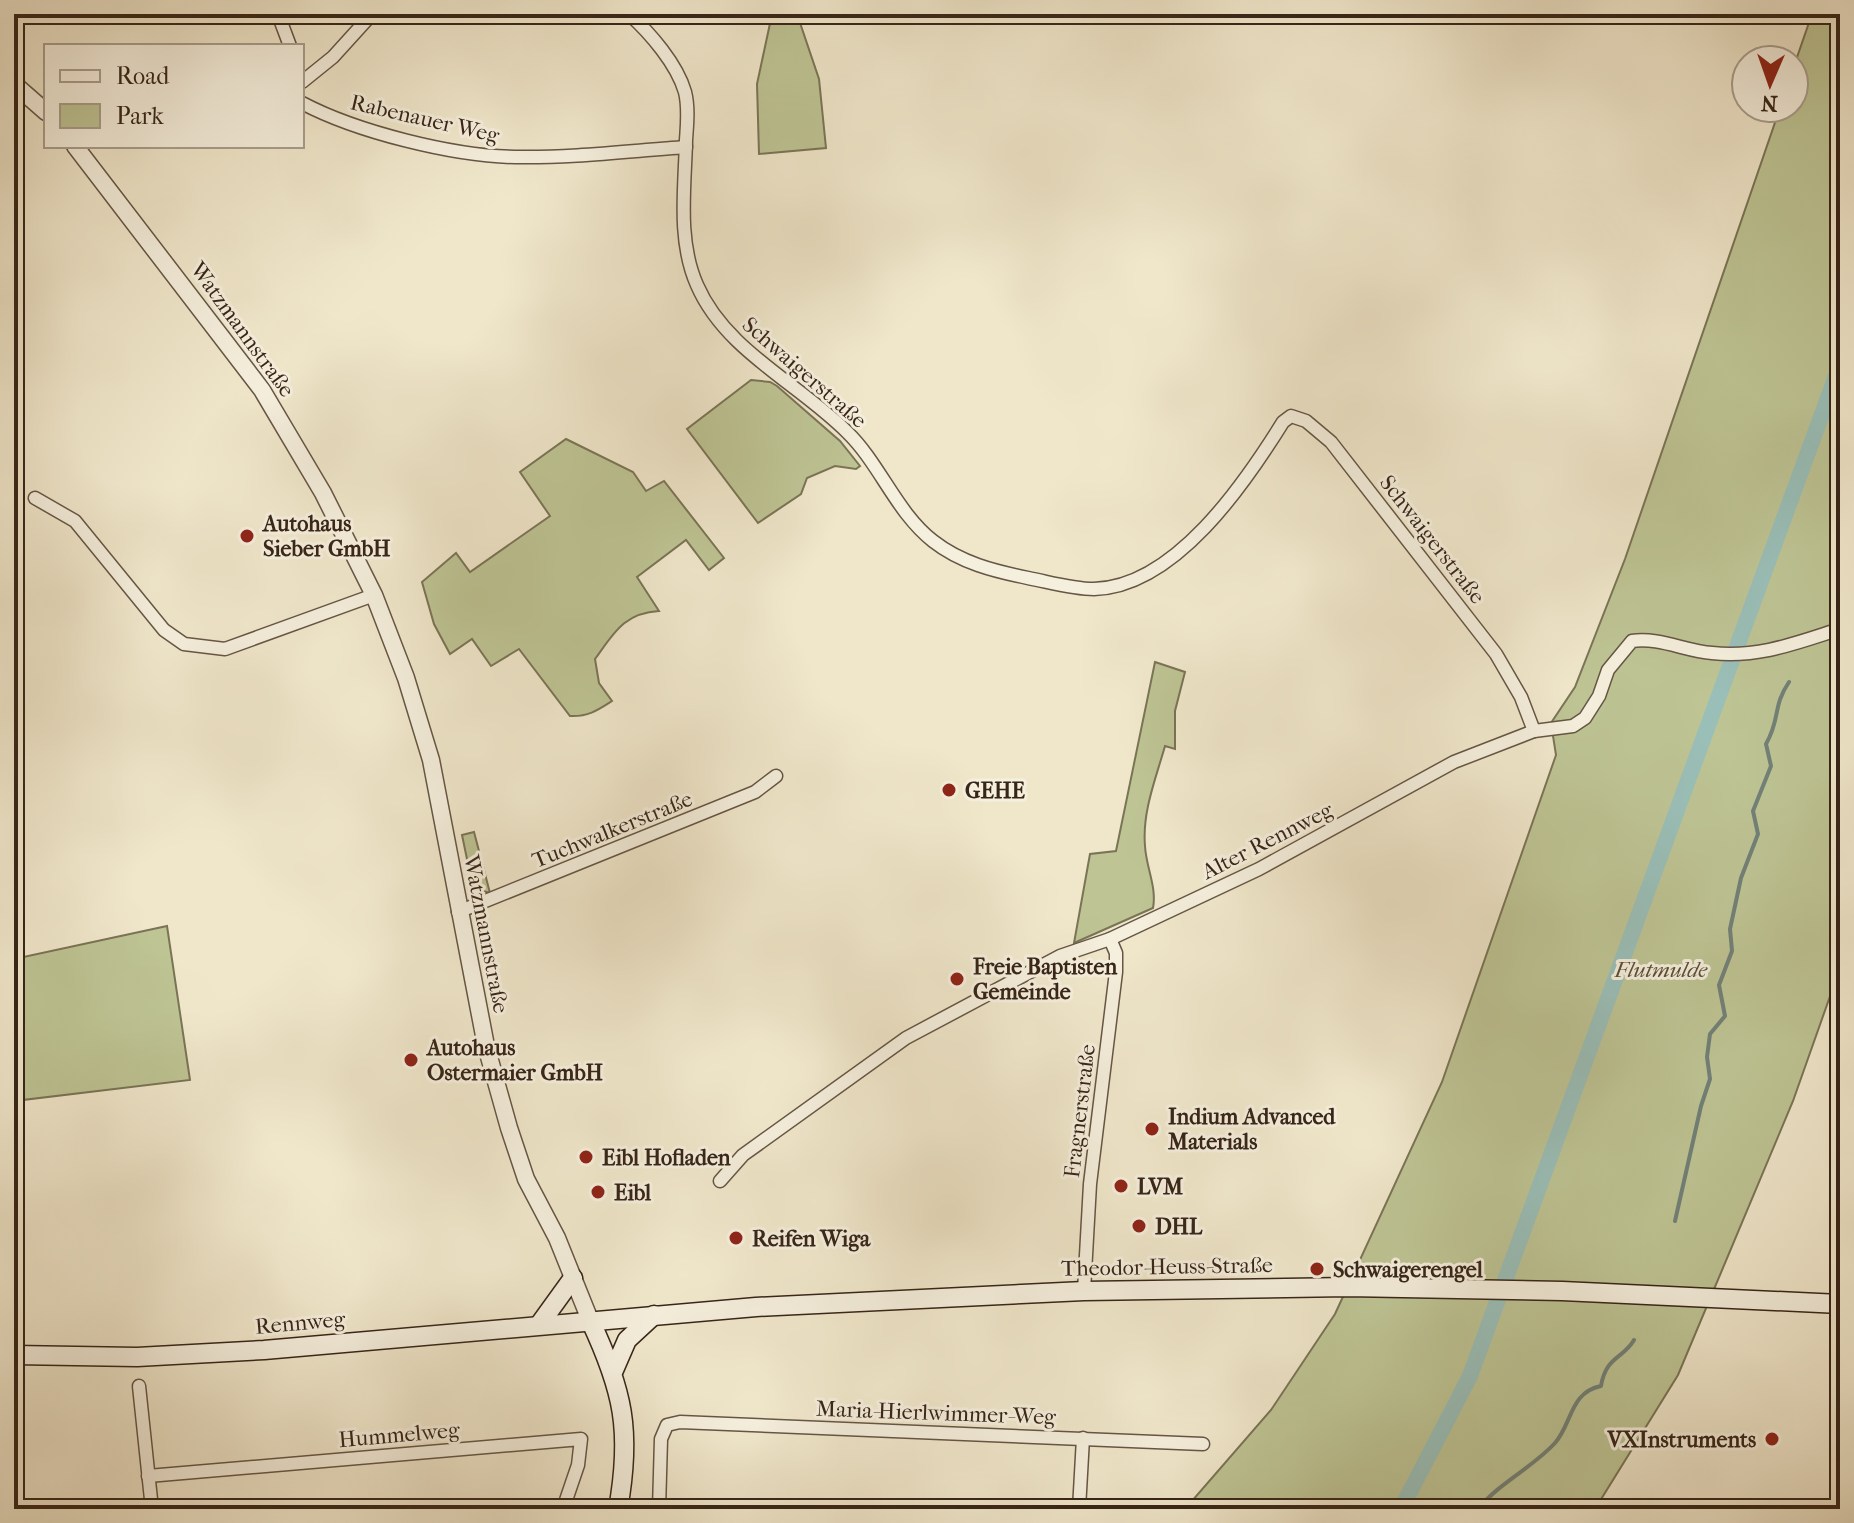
<svg xmlns="http://www.w3.org/2000/svg" width="1854" height="1523" font-family="'IM FELL French Canon',serif">
<style>
.green{fill:#bec494;stroke:#7a7456;stroke-width:2}
.lines{fill:none;stroke-linecap:round;stroke-linejoin:round}
.stream{stroke:#728178;stroke-width:4}
.canal{stroke:#9abfb8;stroke-width:16}
.minor-casing{stroke:#655645;stroke-width:15}
.tertiary-casing{stroke:#655645;stroke-width:19}
.secondary-casing{stroke:#372518;stroke-width:21}
.minor{stroke:#f5efdd;stroke-width:12}
.tertiary{stroke:#f5efdd;stroke-width:16}
.secondary{stroke:#f5efdd;stroke-width:18}
.poi-dot{fill:#8f2418;stroke:#f5efdd;stroke-width:3}
.labels{text-anchor:middle;stroke-width:6;stroke-linejoin:round;paint-order:stroke}
.street-label{font-size:22px;fill:#372518;stroke:#f5efdd}
.poi-label{font-size:22px;font-weight:bold;fill:#372518;stroke:#f5efdd;text-anchor:start}
.park-label{font-size:22px;font-style:italic;fill:#594d37;stroke:#f5efdd}
</style>
<rect width="100%" height="100%" fill="#f0e7cb"/>
<filter id="stains"><feTurbulence type="fractalNoise" baseFrequency=".0025" numOctaves="4"/><feColorMatrix values="0 0 0 0 .2 0 0 0 0 .09 0 0 0 0 .02 0 0 0 .5 -.17"/></filter>
<radialGradient id="worn" r=".72"><stop offset=".6" stop-color="#630" stop-opacity="0"/><stop offset="1" stop-color="#630" stop-opacity=".3"/></radialGradient>
<g class="green">
<path d="M 772,14 L 797,14 L 819,79 L 826,148 L 759,154 L 757,84 Z"/>
<path d="M 1812,14 L 1840,14 L 1840,968 L 1793,1101 L 1678,1375 L 1595,1509 L 1185,1509 L 1271,1410 L 1335,1314 L 1442,1082 L 1556,755 L 1551,723 L 1575,687 L 1625,559 L 1780,108 L 1794,108 L 1794,66 Z"/>
<path d="M 751,380 L 770,382 L 777,386 L 840,441 L 860,466 L 856,469 L 835,466 L 807,478 L 801,494 L 758,523 L 687,429 Z"/>
<path d="M 566,439 L 633,472 L 646,491 L 664,481 L 724,558 L 709,570 L 686,540 L 637,577 L 659,611 C 624,613 614,633 595,659 L 599,683 L 612,701 C 598,710 588,717 570,716 L 519,649 L 491,666 L 472,639 L 450,654 L 434,624 L 422,582 L 456,553 L 470,572 L 550,516 L 520,472 Z"/>
<path d="M 1155,662 L 1185,672 L 1175,711 L 1175,749 L 1165,746 C 1156,778 1142,812 1145,846 C 1146,867 1157,887 1153,908 L 1074,943 L 1090,854 L 1116,851 Z"/>
<path d="M 474,832 L 490,893 L 473,888 L 462,835 Z"/>
<path d="M 167,926 L 190,1080 L 14,1101 L 14,959 Z"/>
</g>
<g class="lines">
<g class="stream">
<path d="M 1675,1221 L 1701,1106 L 1710,1079 L 1707,1057 L 1710,1034 L 1725,1016 L 1719,985 L 1732,951 L 1730,929 L 1741,878 L 1758,834 L 1753,811 L 1771,766 L 1766,744 C 1781,718 1772,707 1789,682"/>
<path d="M 1478,1509 C 1499,1483 1532,1468 1555,1443 C 1572,1424 1570,1392 1601,1386 C 1606,1356 1623,1359 1634,1340"/>
</g>
<path class="canal" d="M 1401,1509 L 1470,1376 L 1840,365"/>
<g class="minor-casing">
<g id="minor">
<path d="M 278,14 L 290,46"/>
<path d="M 629,14 C 650,33 677,64 685,92 C 689,108 687,125 686,140 C 685,187 677,240 697,285 C 725,350 798,383 847,432 C 880,464 896,512 933,541 C 961,563 994,571 1028,578 C 1049,582 1072,589 1094,589 C 1175,587 1245,483 1283,422 L 1291,416 L 1306,421 L 1331,442 L 1496,654 L 1521,697 L 1534,731"/>
<path d="M 302,82 L 333,57 L 372,14"/>
<path d="M 302,103 C 357,132 453,156 515,157 C 572,158 629,151 686,147"/>
<path d="M 35,498 L 75,521 L 164,630 L 184,644 L 225,649 L 374,595"/>
<path d="M 458,912 L 755,792 L 776,776"/>
<path d="M 720,1181 L 743,1155 L 906,1038 L 1060,956 L 1110,939 L 1259,869 L 1454,762 L 1534,731 L 1573,726 L 1585,718 L 1599,696 L 1608,670 L 1632,641 C 1659,637 1685,651 1712,653 C 1759,658 1796,643 1840,629"/>
<path d="M 1084,1291 L 1090,1184 L 1116,972 L 1116,953 L 1110,939"/>
<path d="M 139,1386 L 152,1509"/>
<path d="M 148,1476 L 581,1439 L 578,1465 L 563,1509"/>
<path d="M 659,1509 L 661,1439 L 667,1425 L 680,1422 L 1203,1444"/>
<path d="M 1079,1509 L 1083,1438"/>
</g>
</g>
<g class="tertiary-casing">
<g id="tertiary">
<path d="M 14,84 L 46,112"/>
<path d="M 75,146 L 262,390 L 323,493 L 374,595 L 406,678 L 431,760 L 486,1046 L 509,1128 L 526,1179 L 557,1238 L 590,1320"/>
</g>
</g>
<g class="secondary-casing">
<g id="secondary">
<path d="M 590,1320 C 623,1390 632,1431 618,1509"/>
<path d="M 539,1325 L 573,1278"/>
<path d="M 14,1355 L 137,1357 L 264,1350 L 756,1307 L 1084,1291 L 1348,1287 L 1562,1291 L 1840,1304"/>
<path d="M 614,1370 L 627,1340 L 654,1315"/>
</g>
</g>
<use href="#minor" class="minor"/>
<use href="#tertiary" class="tertiary"/>
<use href="#secondary" class="secondary"/>
</g>
<g class="poi-dot">
<circle cx="247" cy="536" r="8"/>
<circle cx="949" cy="790" r="8"/>
<circle cx="957" cy="979" r="8"/>
<circle cx="411" cy="1060" r="8"/>
<circle cx="1152" cy="1129" r="8"/>
<circle cx="586" cy="1157" r="8"/>
<circle cx="1121" cy="1186" r="8"/>
<circle cx="598" cy="1192" r="8"/>
<circle cx="1139" cy="1226" r="8"/>
<circle cx="736" cy="1238" r="8"/>
<circle cx="1317" cy="1269" r="8"/>
<circle cx="1772" cy="1439" r="8"/>
</g>
<g class="labels">
<g class="street-label">
<text transform="translate(425 118) rotate(13)" y="8">Rabenauer Weg</text>
<text transform="translate(243 329) rotate(54)" y="8">Watzmannstraße</text>
<text transform="translate(805 372) rotate(41)" y="8">Schwaigerstraße</text>
<text transform="translate(1433 539) rotate(52)" y="8">Schwaigerstraße</text>
<text transform="translate(612 829) rotate(-22)" y="8">Tuchwalkerstraße</text>
<text transform="translate(1267 840) rotate(-27)" y="8">Alter Rennweg</text>
<text transform="translate(487 934) rotate(79)" y="8">Watzmannstraße</text>
<text transform="translate(1079 1111) rotate(-83)" y="8">Fragnerstraße</text>
<text transform="translate(1167 1266) rotate(-1)" y="8">Theodor-Heuss-Straße</text>
<text transform="translate(300 1322) rotate(-5)" y="8">Rennweg</text>
<text transform="translate(936 1412) rotate(2)" y="8">Maria-Hierlwimmer-Weg</text>
<text transform="translate(399 1434) rotate(-5)" y="8">Hummelweg</text>
</g>
<g class="poi-label">
<text x="263" y="531">Autohaus<tspan x="263" dy="25">Sieber GmbH</tspan></text>
<text x="965" y="798">GEHE</text>
<text x="973" y="974">Freie Baptisten<tspan x="973" dy="25">Gemeinde</tspan></text>
<text x="427" y="1055">Autohaus<tspan x="427" dy="25">Ostermaier GmbH</tspan></text>
<text x="1168" y="1124">Indium Advanced<tspan x="1168" dy="25">Materials</tspan></text>
<text x="602" y="1165">Eibl Hofladen</text>
<text x="1137" y="1194">LVM</text>
<text x="614" y="1200">Eibl</text>
<text x="1155" y="1234">DHL</text>
<text x="752" y="1246">Reifen Wiga</text>
<text x="1333" y="1277">Schwaigerengel</text>
<text x="1756" y="1447" text-anchor="end">VXInstruments</text>
</g>
<g class="park-label">
<text x="1661" y="977">Flutmulde</text>
</g>
</g>
<rect width="1854" height="1523" fill="none" stroke="#f0e7cb" stroke-width="48"/>
<rect x="16" y="16" width="1822" height="1491" fill="none" stroke="#372518" stroke-width="4"/>
<rect x="24" y="24" width="1806" height="1475" fill="none" stroke="#372518" stroke-width="2"/>
<rect x="44" y="44" width="260" height="104" fill="#f5efdd" stroke="#a99e8e" stroke-width="2"/>
<rect x="60" y="70" width="40" height="12" fill="#f5efdd" stroke="#a99e8e" stroke-width="2"/>
<text x="116" y="84" font-size="24" fill="#372518">Road</text>
<rect x="60" y="104" width="40" height="24" fill="#bec494" stroke="#a99e8e" stroke-width="2"/>
<text x="116" y="124" font-size="24" fill="#372518">Park</text>
<g transform="translate(1770 84) rotate(182)"><circle r="38" fill="#f5efdd" stroke="#a99e8e" stroke-width="2"/>
<path d="M0-6L14 30L0 20L-14 30Z" fill="#8f2418"/>
<text y="-12" font-size="22" font-weight="bold" text-anchor="middle" fill="#372518">N</text>
</g>
<rect width="100%" height="100%" filter="url(#stains)"/>
<rect width="100%" height="100%" fill="url(#worn)"/>
</svg>
